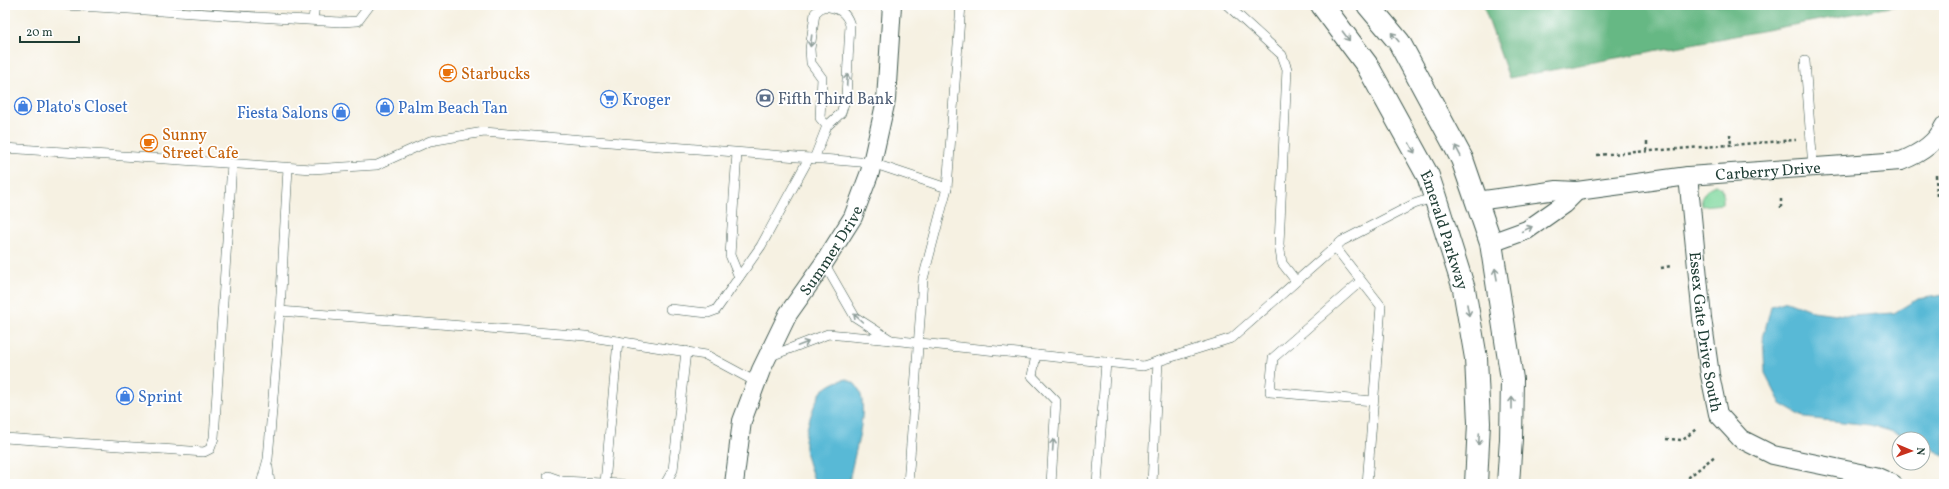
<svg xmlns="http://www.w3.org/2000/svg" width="1949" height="489" font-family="Vollkorn,serif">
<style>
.green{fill:#7dd79c;stroke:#4e8a68}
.forest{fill:#66b884;stroke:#427a5c}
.water{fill:#58b9d6;stroke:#3c7b85}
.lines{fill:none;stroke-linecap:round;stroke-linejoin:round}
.lane-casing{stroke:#3f584e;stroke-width:10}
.street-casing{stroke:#3f584e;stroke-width:20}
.secondary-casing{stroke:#3f584e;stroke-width:24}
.path{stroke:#3f584e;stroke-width:2.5;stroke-dasharray:3 3;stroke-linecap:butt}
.lane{stroke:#fff;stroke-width:9}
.street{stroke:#fff;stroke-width:18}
.secondary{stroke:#fff;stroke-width:22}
.oneway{stroke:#8f9e9a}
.labels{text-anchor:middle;stroke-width:3.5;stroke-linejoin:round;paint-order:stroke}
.food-label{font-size:16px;fill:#c56008;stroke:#fff;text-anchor:start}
.service-label{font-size:16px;fill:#4e5e75;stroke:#fff;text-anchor:start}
.shop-label{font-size:16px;fill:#366cbe;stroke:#fff;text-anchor:start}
.street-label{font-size:16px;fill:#1f3d34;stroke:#fff}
</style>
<rect width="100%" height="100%" fill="#fff"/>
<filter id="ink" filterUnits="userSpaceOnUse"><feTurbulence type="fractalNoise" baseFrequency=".025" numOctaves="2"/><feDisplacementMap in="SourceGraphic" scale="8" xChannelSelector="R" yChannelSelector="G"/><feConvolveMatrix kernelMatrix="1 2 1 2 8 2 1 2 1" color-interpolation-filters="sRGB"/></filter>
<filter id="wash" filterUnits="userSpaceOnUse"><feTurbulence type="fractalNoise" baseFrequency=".012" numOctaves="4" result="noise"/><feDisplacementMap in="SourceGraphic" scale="16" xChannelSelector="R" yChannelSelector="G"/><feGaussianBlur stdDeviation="0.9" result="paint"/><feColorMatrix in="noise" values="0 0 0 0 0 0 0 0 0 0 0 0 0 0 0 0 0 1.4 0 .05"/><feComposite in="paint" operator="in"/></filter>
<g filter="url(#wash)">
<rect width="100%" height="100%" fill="#f6f1e2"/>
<path class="green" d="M 1716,185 L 1720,187 L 1723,192 L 1723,204 L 1702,206 L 1701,199 C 1705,192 1708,187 1716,185 Z"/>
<path class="forest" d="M 1483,5 L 1895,5 L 1895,6 L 1509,78 Z"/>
<g class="water">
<path d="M 1944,295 L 1944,456 L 1923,441 L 1923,439 L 1917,439 L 1870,425 L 1805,418 L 1781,404 L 1765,373 L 1763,338 L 1771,306 L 1787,301 L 1813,311 L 1851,316 L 1894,313 L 1917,299 Z"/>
<path d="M 847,379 C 849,381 853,382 855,384 C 874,403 851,460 849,484 L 815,484 C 812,472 806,460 805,448 C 803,436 814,401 822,391 C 829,385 838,380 847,379 Z"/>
</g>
</g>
<g filter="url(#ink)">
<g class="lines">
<g class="lane-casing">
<g id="lane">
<path d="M 64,5 L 340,22 L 358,21 L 370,5"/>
<path d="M 1227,5 L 1282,55 L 1287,69 L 1279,244 L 1282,263 L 1296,281"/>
<path d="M 313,19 L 315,5"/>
<path d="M 1805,61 L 1813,168"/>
<path d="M 5,148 L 312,169 L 377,165 L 430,141 L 484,132 L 872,163 L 947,188 L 923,279 L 908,484"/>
<path d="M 737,153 L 730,255 L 739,277"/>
<path d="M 814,159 L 827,126 L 841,113 L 846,97 L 850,25 C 846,11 838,8 823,6 L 815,13 L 810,49 L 811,63 L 822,78 L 820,118 L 827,126"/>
<path d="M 947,188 L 961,5"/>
<path d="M 1335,247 L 1381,306 L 1367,484"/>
<path d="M 1361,281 L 1273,358 L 1270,392 L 1373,401"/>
<path d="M 670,309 L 708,313 L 716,310 L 761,246 L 809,158"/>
<path d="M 280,311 L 585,336 L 706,355 L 756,382"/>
<path d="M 891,340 L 1143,366 L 1232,338 L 1342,241 L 1414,204 L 1435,197"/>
<path d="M 1036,355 L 1032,376 L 1056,401 L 1051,484"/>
<path d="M 768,357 L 828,334 L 891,340 L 855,317 L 824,263"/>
<path d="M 5,438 L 204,452 L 210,449 L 214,438 L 232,164"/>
<path d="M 268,467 L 270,484"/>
<path d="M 548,476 L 562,481 L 622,484"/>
<path d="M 605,483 L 618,341"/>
<path d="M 261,484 L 268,459 L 280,311 L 288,168"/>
<path d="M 665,484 L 673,470 L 686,351"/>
<path d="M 1097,484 L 1106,362"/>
<path d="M 1152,484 L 1158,361"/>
</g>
</g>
<g class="street-casing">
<g id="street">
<path id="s1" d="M 1688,176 L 1702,318 L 1710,375 L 1718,414 L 1741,439 L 1773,455 L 1875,476 L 1893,484"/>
<path id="s2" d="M 1477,201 L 1557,190 L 1577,191 L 1688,176 L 1901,161 C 1919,154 1936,144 1944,126"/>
<path d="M 1491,243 L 1527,230 L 1564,204 L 1577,191"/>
<path id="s3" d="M 734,484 L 742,421 L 761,370 L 788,314 L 824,263 L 853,217 L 870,172 L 886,100 L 892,5"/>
</g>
</g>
<g class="secondary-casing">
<g id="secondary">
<path id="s4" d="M 1322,5 L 1367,65 L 1428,176 L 1435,197 L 1464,289 L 1476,358 L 1479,423 L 1476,484"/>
<path d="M 1368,5 L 1399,42 L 1462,159 L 1491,243 L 1512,379 L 1511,439 L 1508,484"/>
</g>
</g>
<g class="path">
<path d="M 1730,134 L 1731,145"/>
<path d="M 1647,151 L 1647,140"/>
<path d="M 1597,155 L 1796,140"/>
<path d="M 1936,175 L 1937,199"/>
<path d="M 1781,199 L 1781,210"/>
<path d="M 1661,268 L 1671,266"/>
<path d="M 1666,439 L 1683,440 L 1696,429"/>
<path d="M 1689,484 L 1689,477 L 1716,455"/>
</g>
<use href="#lane" class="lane"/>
<use href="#street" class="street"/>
<use href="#secondary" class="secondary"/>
</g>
<defs><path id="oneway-shaft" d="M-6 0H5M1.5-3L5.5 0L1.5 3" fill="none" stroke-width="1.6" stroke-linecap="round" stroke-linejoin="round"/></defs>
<g class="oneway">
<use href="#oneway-shaft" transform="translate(1346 36) rotate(53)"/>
<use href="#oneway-shaft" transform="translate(1395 37) rotate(-130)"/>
<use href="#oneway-shaft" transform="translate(811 41) rotate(97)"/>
<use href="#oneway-shaft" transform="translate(847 80) rotate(-87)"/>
<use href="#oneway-shaft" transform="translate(1412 148) rotate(61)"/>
<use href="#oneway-shaft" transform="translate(1458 151) rotate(-118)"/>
<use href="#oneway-shaft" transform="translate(1527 229) rotate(-25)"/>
<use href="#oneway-shaft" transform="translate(1496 274) rotate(-100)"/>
<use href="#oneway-shaft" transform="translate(1468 310) rotate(80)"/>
<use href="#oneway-shaft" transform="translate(858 318) rotate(-138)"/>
<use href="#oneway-shaft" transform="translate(803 344) rotate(-21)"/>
<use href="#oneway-shaft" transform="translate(1512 403) rotate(-90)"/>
<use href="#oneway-shaft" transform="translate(1479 439) rotate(93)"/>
<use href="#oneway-shaft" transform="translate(1053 445) rotate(-86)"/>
</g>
</g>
<defs>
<g id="cafe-ring" transform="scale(0.9)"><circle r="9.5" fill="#fff" stroke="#e8710a" stroke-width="1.5"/><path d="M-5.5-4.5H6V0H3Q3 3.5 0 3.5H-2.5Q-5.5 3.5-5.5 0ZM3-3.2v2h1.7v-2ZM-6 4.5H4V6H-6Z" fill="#e8710a"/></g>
<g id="bank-ring" transform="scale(0.9)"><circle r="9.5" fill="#fff" stroke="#5c6f8a" stroke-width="1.5"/><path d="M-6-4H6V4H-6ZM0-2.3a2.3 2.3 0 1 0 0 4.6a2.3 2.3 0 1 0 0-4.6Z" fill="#5c6f8a"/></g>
<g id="supermarket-ring" transform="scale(0.9)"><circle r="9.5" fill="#fff" stroke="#3f7fe0" stroke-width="1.5"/><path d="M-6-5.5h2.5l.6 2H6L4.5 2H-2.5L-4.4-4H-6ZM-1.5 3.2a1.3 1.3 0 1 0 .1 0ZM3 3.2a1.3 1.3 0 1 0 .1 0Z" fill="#3f7fe0"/></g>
<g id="shop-ring" transform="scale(0.9)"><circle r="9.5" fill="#fff" stroke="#3f7fe0" stroke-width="1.5"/><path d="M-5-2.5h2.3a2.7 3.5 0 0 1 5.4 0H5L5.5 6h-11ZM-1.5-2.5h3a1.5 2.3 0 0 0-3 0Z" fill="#3f7fe0"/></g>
</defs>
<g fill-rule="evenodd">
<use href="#cafe-ring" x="448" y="73"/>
<use href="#bank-ring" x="765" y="98"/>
<use href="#supermarket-ring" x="609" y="99"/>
<use href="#shop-ring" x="23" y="106"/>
<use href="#shop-ring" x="385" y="107"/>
<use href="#shop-ring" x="341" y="112"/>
<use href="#cafe-ring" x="149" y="143"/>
<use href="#shop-ring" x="125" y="396"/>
</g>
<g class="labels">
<g class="food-label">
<text x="461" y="79">Starbucks</text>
<text x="162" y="140">Sunny<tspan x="162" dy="18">Street Cafe</tspan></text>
</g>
<g class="service-label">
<text x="778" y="104">Fifth Third Bank</text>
</g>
<g class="shop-label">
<text x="622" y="105">Kroger</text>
<text x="36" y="112">Plato's Closet</text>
<text x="398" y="113">Palm Beach Tan</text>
<text x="328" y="118" text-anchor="end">Fiesta Salons</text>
<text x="138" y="402">Sprint</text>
</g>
<g class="street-label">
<text dy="6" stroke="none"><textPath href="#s2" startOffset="293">Carberry Drive</textPath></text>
<text dy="6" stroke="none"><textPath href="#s4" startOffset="258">Emerald Parkway</textPath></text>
<text dy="6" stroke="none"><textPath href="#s3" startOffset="257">Summer Drive</textPath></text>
<text dy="6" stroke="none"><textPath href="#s1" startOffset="157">Essex Gate Drive South</textPath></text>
</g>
</g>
<rect width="1949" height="489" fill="none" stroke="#fff" stroke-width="20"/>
<g transform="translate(1911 451) rotate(92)"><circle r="19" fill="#ffffff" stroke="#a5b1ae"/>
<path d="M0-3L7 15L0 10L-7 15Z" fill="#c8321e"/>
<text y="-6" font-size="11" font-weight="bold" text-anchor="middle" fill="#1f3d34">N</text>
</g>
<path d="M20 36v6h59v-6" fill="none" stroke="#1f3d34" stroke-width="2"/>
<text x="26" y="36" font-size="12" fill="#1f3d34" stroke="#ffffff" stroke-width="3" paint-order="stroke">20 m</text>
</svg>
